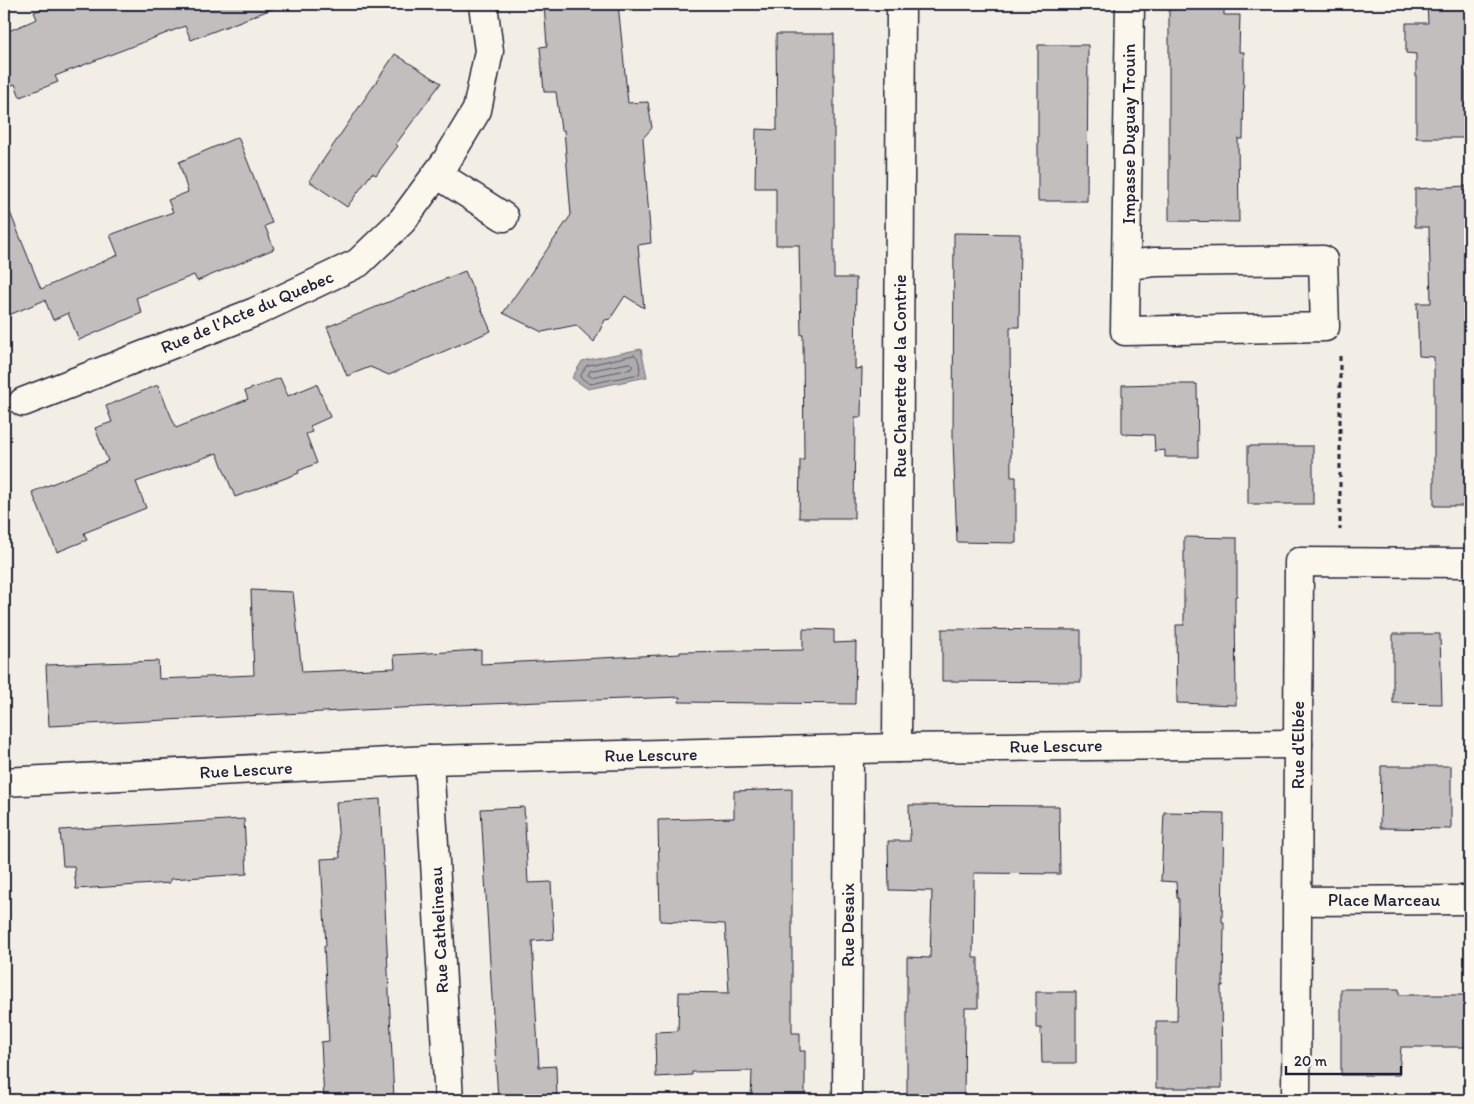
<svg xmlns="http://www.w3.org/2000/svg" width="1474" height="1104" font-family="Itim,sans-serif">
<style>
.water{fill:#aeabad;stroke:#76747f}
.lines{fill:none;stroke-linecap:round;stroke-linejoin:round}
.shore{stroke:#5a5969;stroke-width:1}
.building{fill:#c2bebe;stroke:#22223b}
.minor-casing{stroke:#22223b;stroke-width:31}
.path{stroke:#22223b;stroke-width:3;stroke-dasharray:5 4;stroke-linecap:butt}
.minor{stroke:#fbf7ec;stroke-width:28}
.labels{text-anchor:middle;stroke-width:5;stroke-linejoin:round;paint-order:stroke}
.street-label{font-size:18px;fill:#22223b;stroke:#fbf7ec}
</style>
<rect width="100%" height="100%" fill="#f2eee5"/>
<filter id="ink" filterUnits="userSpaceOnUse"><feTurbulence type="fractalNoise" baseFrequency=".02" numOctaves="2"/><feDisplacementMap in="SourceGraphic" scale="10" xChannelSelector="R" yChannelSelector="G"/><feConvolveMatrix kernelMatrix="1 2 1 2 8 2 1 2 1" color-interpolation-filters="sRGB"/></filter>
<g filter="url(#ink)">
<path class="water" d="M 641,349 L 647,377 L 588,389 L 572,378 L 582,361 Z"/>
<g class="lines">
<g class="shore">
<path d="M 635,355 C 639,358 641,370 639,374 L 590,384 L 580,377 L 586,366 Z"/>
<path d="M 630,363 L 633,366 L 631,369 L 591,377 L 588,375 L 590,371 Z"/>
</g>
</g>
<g class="building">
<path d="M 53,4 L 279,4 L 280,6 L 191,40 L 185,26 L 55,76 L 58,82 L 20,97 L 15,84 L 4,88 L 4,33 L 37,19 L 34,12 Z"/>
<path d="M 544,4 L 618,4 L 628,103 L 648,102 L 652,128 L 643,138 L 651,243 L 638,245 L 644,308 L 625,296 L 610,319 L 605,320 L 594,342 L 576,325 L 542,332 L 503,313 L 571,215 L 564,130 L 561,130 L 556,92 L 544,92 L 540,47 L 547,46 Z"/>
<path d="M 1169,4 L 1224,4 L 1224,15 L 1240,15 L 1239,52 L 1244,52 L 1243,139 L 1238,139 L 1239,222 L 1169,221 Z"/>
<path d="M 1427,4 L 1470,4 L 1470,72 L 1466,72 L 1466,138 L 1416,138 L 1416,54 L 1406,53 L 1406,23 L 1428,23 Z"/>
<path d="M 776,34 L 834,34 L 834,278 L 856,278 L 855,369 L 862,368 L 861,417 L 855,417 L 854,518 L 799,518 L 800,460 L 804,460 L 803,335 L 801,335 L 799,245 L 776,245 L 776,188 L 755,188 L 756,129 L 777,130 Z"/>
<path d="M 1038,45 L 1088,45 L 1087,201 L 1038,201 Z"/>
<path d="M 395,54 L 441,83 L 396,144 L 398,146 L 376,175 L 372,173 L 347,207 L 309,181 Z"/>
<path d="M 238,137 L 272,223 L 265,226 L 274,249 L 197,281 L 194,275 L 136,298 L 142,313 L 79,340 L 68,313 L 53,320 L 45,300 L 4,317 L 4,201 L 5,200 L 41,289 L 118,255 L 110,235 L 173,212 L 168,200 L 188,192 L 179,162 Z"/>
<path d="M 1466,186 L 1467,269 L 1470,269 L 1470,506 L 1434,506 L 1434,357 L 1419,356 L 1417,303 L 1431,303 L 1429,227 L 1415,227 L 1415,189 Z"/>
<path d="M 954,233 L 1020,234 L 1019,327 L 1010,327 L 1011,477 L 1016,477 L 1016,543 L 957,542 L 953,440 Z"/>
<path d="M 465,271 L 491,331 L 389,375 L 370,367 L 347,376 L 327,327 Z"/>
<path d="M 280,378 L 288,396 L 317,384 L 330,417 L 310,426 L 312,432 L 306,434 L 317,463 L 298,471 L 299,473 L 235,497 L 217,453 L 136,482 L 146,508 L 84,533 L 87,540 L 57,552 L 32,492 L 108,461 L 95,428 L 112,422 L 106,406 L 158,385 L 176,428 L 248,399 L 245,391 Z"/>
<path d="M 1159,384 L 1197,384 L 1198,457 L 1165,457 L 1165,450 L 1155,451 L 1154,435 L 1122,434 L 1122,385 Z"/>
<rect x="1248" y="446" width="65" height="58"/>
<path d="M 1184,537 L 1237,538 L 1237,596 L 1235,596 L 1236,705 L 1177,703 L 1176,625 L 1184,625 Z"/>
<path d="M 251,590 L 293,592 L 302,672 L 395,668 L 394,655 L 481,650 L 481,664 L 680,654 L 680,652 L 803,650 L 803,629 L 834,630 L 834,643 L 856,642 L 855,704 L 679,702 L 680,697 L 459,705 L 49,726 L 46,665 L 158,661 L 159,679 L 254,675 Z"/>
<path d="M 942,629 L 1081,630 L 1081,682 L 942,681 Z"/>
<path d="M 1393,634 L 1440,634 L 1442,704 L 1393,703 Z"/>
<path d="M 1381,766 L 1451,766 L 1451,829 L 1380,828 Z"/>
<path d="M 792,789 L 792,1033 L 800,1033 L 800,1051 L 805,1051 L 805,1100 L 751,1100 L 752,1071 L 692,1072 L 692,1075 L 656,1077 L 655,1032 L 678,1031 L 679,992 L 729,993 L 725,924 L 660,921 L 658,820 L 734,818 L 734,791 Z"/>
<path d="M 380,799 L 394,1099 L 324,1100 L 321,1042 L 329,1041 L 324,946 L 326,946 L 321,859 L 340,858 L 336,802 Z"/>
<path d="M 909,805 L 1059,806 L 1060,874 L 974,873 L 973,958 L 978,958 L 978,1008 L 965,1008 L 964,1100 L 907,1100 L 907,957 L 930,958 L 932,891 L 889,890 L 888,841 L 910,841 Z"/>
<path d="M 524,807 L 528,883 L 551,882 L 554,939 L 532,941 L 539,1067 L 556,1066 L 557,1100 L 498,1100 L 481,809 Z"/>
<path d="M 1164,812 L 1224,813 L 1222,922 L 1224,922 L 1223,986 L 1221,986 L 1222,1088 L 1156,1088 L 1156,1021 L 1177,1021 L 1179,899 L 1177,898 L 1176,882 L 1161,881 Z"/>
<path d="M 244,819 L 247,874 L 170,879 L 170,883 L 76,889 L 74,866 L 63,866 L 60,830 Z"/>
<path d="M 1341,989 L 1399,989 L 1399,995 L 1470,995 L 1470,1047 L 1401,1047 L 1399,1075 L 1341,1075 Z"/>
<path d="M 1036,992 L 1076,992 L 1076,1063 L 1042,1063 L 1041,1028 L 1036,1028 Z"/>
</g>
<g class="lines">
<g class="minor-casing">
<g id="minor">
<path d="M 437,174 L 504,217"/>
<path d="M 1127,265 L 1155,262 L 1323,260 L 1325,327 L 1125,331 L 1130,4"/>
<path d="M 23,402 L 255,312 L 358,263 L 402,221 L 447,160 L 477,110 L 489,51 L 483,4"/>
<path d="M 897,748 L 901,4"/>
<path d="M 429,760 L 449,1100"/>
<path d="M 4,782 L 429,760 L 897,748 L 1298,744"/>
<path d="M 1297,901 L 1470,900"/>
<path d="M 847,1100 L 849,750"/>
<path d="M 1296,1100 L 1299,562 L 1470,563"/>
</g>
</g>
<path class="path" d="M 1340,356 L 1340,530"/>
<use href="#minor" class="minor"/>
</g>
</g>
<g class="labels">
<g class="street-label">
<text transform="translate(1129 134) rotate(-90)" y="6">Impasse Duguay Trouin</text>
<text transform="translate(247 312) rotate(-23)" y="6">Rue de l'Acte du Quebec</text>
<text transform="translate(900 376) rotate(-90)" y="6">Rue Charette de la Contrie</text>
<text transform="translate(1298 745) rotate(-90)" y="6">Rue d'Elbée</text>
<text transform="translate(1056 746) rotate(-1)" y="6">Rue Lescure</text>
<text transform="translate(651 755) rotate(-1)" y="6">Rue Lescure</text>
<text transform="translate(246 770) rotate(-3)" y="6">Rue Lescure</text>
<text x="1384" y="906">Place Marceau</text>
<text transform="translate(848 925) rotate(-90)" y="6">Rue Desaix</text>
<text transform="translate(439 930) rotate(-93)" y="6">Rue Cathelineau</text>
</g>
</g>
<rect width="1474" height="1104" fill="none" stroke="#fbf7ec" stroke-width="20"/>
<rect x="10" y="10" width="1454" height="1084" fill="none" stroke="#22223b" stroke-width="2" filter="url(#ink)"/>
<path d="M1286 1066v8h115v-8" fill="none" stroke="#22223b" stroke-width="2.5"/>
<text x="1294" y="1066" font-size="15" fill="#22223b" stroke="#fbf7ec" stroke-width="4" paint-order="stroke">20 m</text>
</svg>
